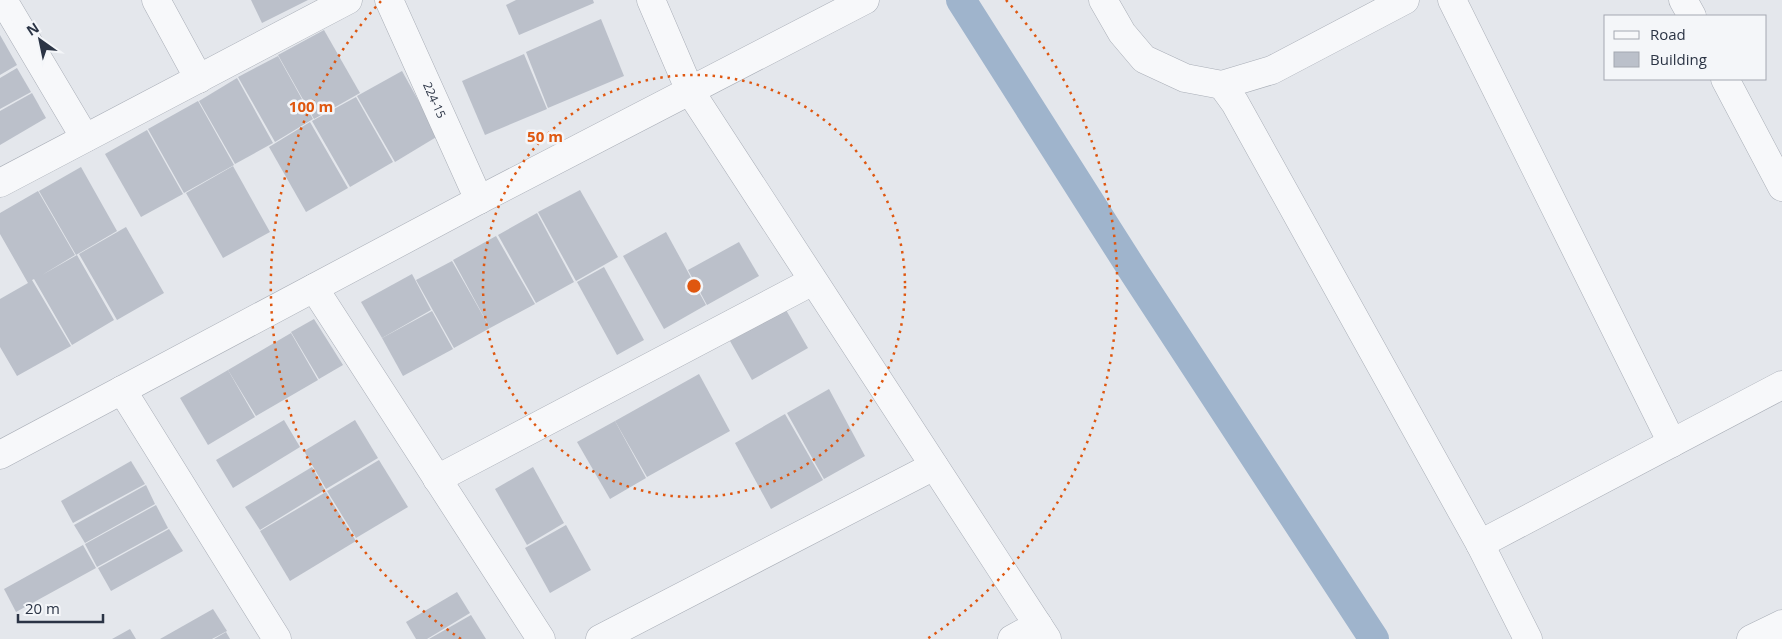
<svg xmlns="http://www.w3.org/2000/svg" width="1782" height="639" font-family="'Open Sans',sans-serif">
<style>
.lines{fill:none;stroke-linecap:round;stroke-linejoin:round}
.canal{stroke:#9fb4cc;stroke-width:30}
.building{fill:#bbc0ca}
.minor-casing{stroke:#a9aeb7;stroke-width:29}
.minor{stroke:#f7f8fa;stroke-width:28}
.ring{fill:none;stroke:#df570f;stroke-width:2.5;stroke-dasharray:2.5 5}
.labels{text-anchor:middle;stroke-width:5;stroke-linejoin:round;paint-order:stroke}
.street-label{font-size:12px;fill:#2b3445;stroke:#f4f6f9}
.centre{fill:#df570f;stroke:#f4f6f9;stroke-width:2.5}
.ring-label{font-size:15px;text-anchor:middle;font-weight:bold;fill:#df570f;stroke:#f4f6f9;stroke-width:5;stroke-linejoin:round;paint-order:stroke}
</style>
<rect width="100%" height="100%" fill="#e4e7ec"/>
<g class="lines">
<path class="canal" d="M 961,0 L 1134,272 L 1374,639"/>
</g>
<g class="building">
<path d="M 251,0 L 308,0 L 262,23 Z"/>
<path d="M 516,0 L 593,0 L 594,3 L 519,35 L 506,5 Z"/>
<path d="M 601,19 L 624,76 L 548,108 L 526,52 Z"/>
<path d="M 324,30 L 360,93 L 314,119 L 278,55 Z"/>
<path d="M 0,35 L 17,65 L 0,75 Z"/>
<path d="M 524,54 L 547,109 L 485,135 L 462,81 Z"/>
<path d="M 278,56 L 313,119 L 275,142 L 238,77 Z"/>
<path d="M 17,68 L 31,92 L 0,109 L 0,78 Z"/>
<path d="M 402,71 L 438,136 L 395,162 L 357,96 Z"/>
<path d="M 237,78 L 273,143 L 235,164 L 199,101 Z"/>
<path d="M 32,93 L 46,118 L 0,145 L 0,111 Z"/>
<path d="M 356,97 L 393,162 L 350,187 L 312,121 Z"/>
<path d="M 198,101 L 234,165 L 184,193 L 148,129 Z"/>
<path d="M 310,122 L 348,188 L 306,212 L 269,147 Z"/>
<path d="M 147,130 L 183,194 L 141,217 L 105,154 Z"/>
<path d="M 233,166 L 270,232 L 223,258 L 186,193 Z"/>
<path d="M 81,167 L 117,231 L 76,255 L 39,191 Z"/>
<path d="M 580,190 L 618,257 L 576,281 L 538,212 Z"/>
<path d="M 38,191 L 75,255 L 42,275 L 77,255 L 114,320 L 72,345 L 34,279 L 32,280 L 71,346 L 17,376 L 0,347 L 0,299 L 28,283 L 0,234 L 0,213 Z"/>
<path d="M 537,213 L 574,282 L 536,303 L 498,235 Z"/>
<path d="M 126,227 L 164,293 L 117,320 L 79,254 Z"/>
<path d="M 666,232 L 706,305 L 664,329 L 623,256 Z"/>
<path d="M 496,236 L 535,304 L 490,328 L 453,260 Z"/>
<path d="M 739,242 L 759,276 L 707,305 L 688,270 Z"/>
<path d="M 452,261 L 490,328 L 454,348 L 416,280 Z"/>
<path d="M 604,267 L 644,340 L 617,355 L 577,282 Z"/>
<path d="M 412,274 L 431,310 L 382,338 L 361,302 Z"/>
<path d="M 786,310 L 808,348 L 752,380 L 730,341 Z"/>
<path d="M 432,311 L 453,349 L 403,376 L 382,338 Z"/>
<path d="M 314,319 L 343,365 L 319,379 L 291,332 Z"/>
<path d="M 291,333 L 318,380 L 256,416 L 228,370 Z"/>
<path d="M 228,370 L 255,417 L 208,445 L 180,398 Z"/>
<path d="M 699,374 L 730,431 L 647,477 L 615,421 Z"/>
<path d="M 829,389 L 865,456 L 824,479 L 787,413 Z"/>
<path d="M 785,414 L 823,480 L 771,509 L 735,443 Z"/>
<path d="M 284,420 L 300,447 L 233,488 L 216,460 Z"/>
<path d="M 355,420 L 378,458 L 326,489 L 304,451 Z"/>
<path d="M 615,421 L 646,478 L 610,499 L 577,442 Z"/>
<path d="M 379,460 L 408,507 L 356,538 L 327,491 Z"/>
<path d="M 131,461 L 145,484 L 73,523 L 61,501 Z"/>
<path d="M 312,467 L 325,490 L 260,530 L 245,507 Z"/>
<path d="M 533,467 L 564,523 L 527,545 L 495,489 Z"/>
<path d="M 146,485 L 155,504 L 85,543 L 74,525 Z"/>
<path d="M 326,492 L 356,541 L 290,581 L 260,531 Z"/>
<path d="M 156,505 L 168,528 L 97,567 L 85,544 Z"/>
<path d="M 566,525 L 591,570 L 550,593 L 525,548 Z"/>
<path d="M 169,529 L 183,551 L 111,591 L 98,568 Z"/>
<path d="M 83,545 L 96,568 L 16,612 L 4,589 Z"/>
<path d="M 457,592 L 470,613 L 427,639 L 416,639 L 406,622 Z"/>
<path d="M 213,609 L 227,631 L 212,639 L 160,639 Z"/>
<path d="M 471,615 L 486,639 L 429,639 Z"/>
<path d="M 130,629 L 136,639 L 112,639 Z"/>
<path d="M 226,632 L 230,639 L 214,639 Z"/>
</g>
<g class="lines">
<g class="minor-casing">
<g id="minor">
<path d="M 3,0 L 85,138"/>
<path d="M 156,0 L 199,79"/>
<path id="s1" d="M 389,0 L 479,200"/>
<path d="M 651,0 L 690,91 L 1047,639"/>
<path d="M 1103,0 L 1122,33 L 1144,59 L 1185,78 L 1222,85 L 1272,70 L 1405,0"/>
<path d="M 1452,0 L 1672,443"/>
<path d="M 1683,0 L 1692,16"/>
<path d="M 1725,79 L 1782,187"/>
<path d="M 1222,85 L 1235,103 L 1480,544 L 1528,639"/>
<path d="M 0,183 L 348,0"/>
<path d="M 314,288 L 541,639"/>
<path d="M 122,390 L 277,639"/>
<path d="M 0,455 L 479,200 L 865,0"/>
<path d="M 437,479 L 813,281"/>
<path d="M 1480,544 L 1782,385"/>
<path d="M 600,639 L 934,466"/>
<path d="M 1012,639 L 1038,625"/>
<path d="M 1751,639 L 1782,624"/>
</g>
</g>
<use href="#minor" class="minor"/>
</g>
<g class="ring">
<circle cx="694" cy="286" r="211"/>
<path d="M461 639A423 423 0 0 1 382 0M1006 0A423 423 0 0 1 927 639"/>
</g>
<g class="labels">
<g class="street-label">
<text dy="4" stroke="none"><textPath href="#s1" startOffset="110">224-15</textPath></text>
</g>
</g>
<circle cx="694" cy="286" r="8" class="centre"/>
<g class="ring-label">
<text x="311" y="112">100 m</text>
<text x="545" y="142">50 m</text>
</g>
<rect x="1604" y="15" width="162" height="65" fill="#f4f6f9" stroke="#a4a8b1"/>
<rect x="1614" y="31" width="25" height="8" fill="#f7f8fa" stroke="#a4a8b1"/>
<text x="1650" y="40" font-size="15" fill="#2b3445">Road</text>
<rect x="1614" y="52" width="25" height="15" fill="#bbc0ca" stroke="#a4a8b1"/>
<text x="1650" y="65" font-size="15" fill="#2b3445">Building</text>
<g transform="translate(40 40) rotate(327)" stroke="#f4f6f9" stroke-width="4" paint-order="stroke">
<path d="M0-4L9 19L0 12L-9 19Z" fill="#2b3445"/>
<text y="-8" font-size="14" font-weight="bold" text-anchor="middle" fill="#2b3445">N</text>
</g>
<path d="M18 614v8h85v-8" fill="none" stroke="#2b3445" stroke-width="2.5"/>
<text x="25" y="614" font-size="15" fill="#2b3445" stroke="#f4f6f9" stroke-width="4" paint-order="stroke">20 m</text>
</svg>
